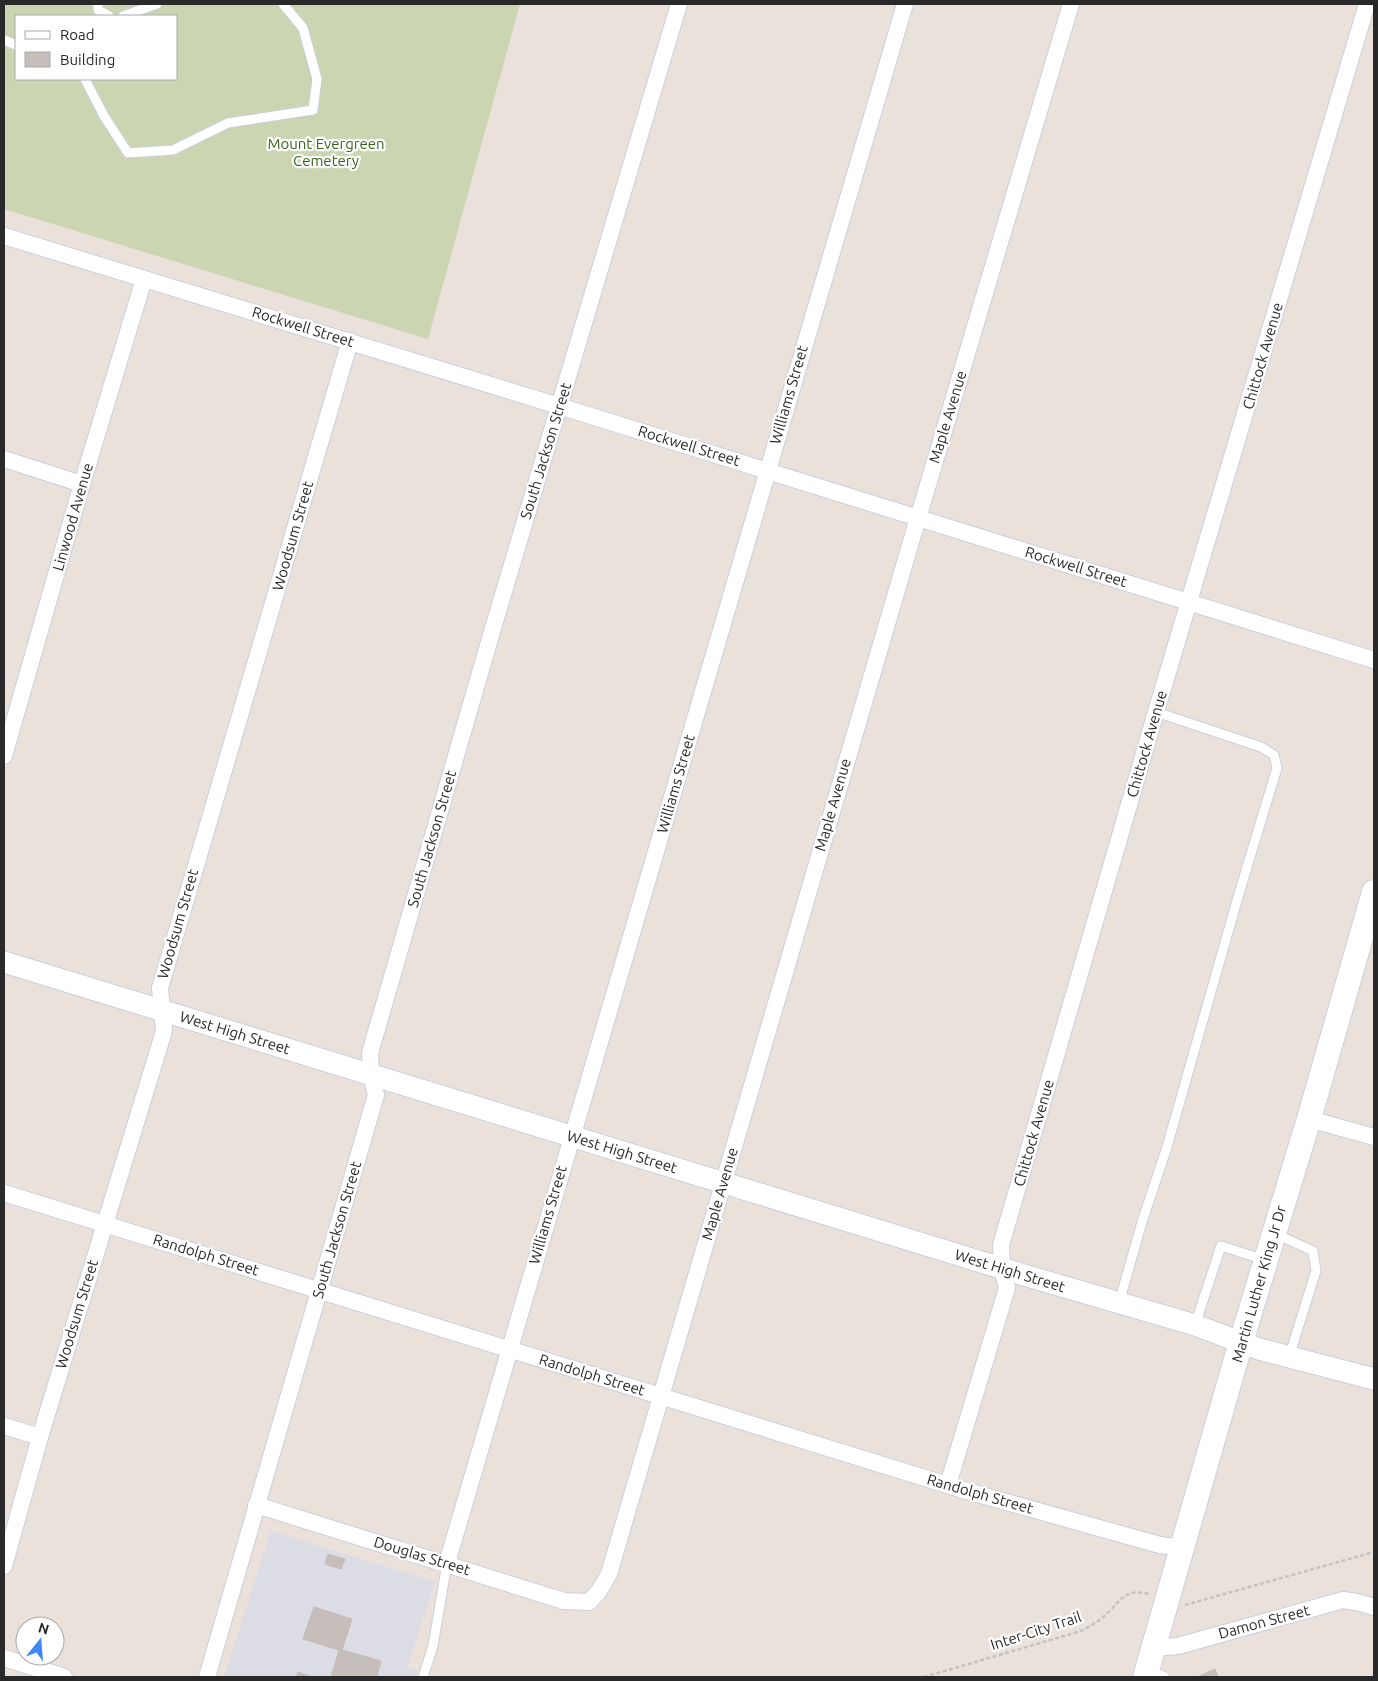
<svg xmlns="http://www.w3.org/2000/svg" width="1378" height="1681" font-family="Ubuntu,sans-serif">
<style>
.industrial{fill:#dcdce4}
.cemetery{fill:#cbd5b2;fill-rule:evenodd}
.building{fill:#c6bebb;stroke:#c6bcb5}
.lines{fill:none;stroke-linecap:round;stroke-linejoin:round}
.service-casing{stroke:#c9d0db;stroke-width:11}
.minor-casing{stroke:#c9d0db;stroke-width:18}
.tertiary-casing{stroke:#c9d0db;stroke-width:23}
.secondary-casing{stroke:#c9d0db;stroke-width:26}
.path{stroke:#c3c3c3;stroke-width:2.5;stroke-dasharray:4 2.5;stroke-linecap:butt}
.service{stroke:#fff;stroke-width:9}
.minor{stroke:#fff;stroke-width:16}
.tertiary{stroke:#fff;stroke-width:21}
.secondary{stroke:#fff;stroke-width:24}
.labels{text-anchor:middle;stroke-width:4.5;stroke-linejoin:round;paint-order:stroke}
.park-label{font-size:15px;fill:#3a641b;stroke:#fff}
.street-label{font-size:15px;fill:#292929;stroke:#fff}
</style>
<rect width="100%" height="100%" fill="#ebe1db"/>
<path class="industrial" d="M 271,1531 L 435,1582 L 407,1667 L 418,1671 L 416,1677 L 224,1677 Z"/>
<path class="cemetery" d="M 4,4 L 520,4 L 428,339 L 4,209 ZM 16,16 L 176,16 L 176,79 L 16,79 Z"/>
<g class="building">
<path d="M 328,1554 L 345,1559 L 341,1569 L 325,1564 Z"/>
<path d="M 314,1607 L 352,1619 L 342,1650 L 381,1661 L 377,1677 L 331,1677 L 339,1650 L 303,1639 Z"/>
<path d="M 1215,1669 L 1218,1677 L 1197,1677 Z"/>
<path d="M 298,1672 L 312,1677 L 296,1677 Z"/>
</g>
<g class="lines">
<g class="service-casing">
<g id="service">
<path d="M 98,4 L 98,10 L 109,16"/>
<path d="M 123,16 L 157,4"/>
<path d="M 4,40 L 16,45"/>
<path d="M 85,79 L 104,116 L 128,153 L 173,150 L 228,123 L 313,110 L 317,79 L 303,28 L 283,4"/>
<path d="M 1276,1234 L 1313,1251 L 1316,1271 L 1289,1357"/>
<path d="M 1119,1303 L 1142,1222 L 1167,1147 L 1238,897 L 1277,768 L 1274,755 L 1261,747 L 1156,712"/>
<path d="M 1195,1325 L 1221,1246 L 1265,1260"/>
<path d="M 1148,1670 L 1165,1677"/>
<path d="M 423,1677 L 433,1646 L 447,1563"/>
</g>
</g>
<g class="minor-casing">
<g id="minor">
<path d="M 4,236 L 559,406 L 1374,660"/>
<path d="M 4,459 L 82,484"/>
<path d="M 4,756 L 82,484 L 144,279"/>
<path d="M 1309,1119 L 1374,1137"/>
<path d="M 4,1193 L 967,1491 L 1160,1545 L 1183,1548"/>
<path d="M 4,1426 L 40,1437"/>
<path d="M 948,1485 L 1007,1288 L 1002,1269 L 1001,1245 L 1156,712 L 1367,4"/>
<path d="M 256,1505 L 564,1601 L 589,1602 L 599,1591 L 609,1574 L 913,535 L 1071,4"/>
<path d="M 447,1563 L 905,4"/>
<path d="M 4,1566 L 40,1437 L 164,1031 L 160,988 L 350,341"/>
<path d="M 1154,1648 L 1178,1646 L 1343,1600 L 1357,1602 L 1374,1607"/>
<path d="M 4,1658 L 64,1677"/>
<path d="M 207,1677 L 376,1095 L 371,1075 L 370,1053 L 491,635 L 679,4"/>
</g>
</g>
<g class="tertiary-casing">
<path id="tertiary" d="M 4,962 L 1024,1275 L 1195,1325 L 1259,1349 L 1374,1379"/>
</g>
<g class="secondary-casing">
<path id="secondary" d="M 1145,1677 L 1241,1342 L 1309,1119 L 1374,892"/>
</g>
<g class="path">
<path d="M 1185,1605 L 1374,1552"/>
<path d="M 924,1677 L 1081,1631 C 1088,1627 1096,1623 1102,1618 C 1119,1605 1122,1587 1149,1594"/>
</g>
<use href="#service" class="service"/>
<use href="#minor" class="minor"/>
<use href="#tertiary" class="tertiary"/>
<use href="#secondary" class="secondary"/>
</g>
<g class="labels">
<g class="park-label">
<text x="326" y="149">Mount Evergreen<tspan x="326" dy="17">Cemetery</tspan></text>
</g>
<g class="street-label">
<text transform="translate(303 327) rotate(17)" y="5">Rockwell Street</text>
<text transform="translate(1263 356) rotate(-74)" y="5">Chittock Avenue</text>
<text transform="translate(789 395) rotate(-74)" y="5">Williams Street</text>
<text transform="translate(948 417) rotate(-73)" y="5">Maple Avenue</text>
<text transform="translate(689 446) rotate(17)" y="5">Rockwell Street</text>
<text transform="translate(546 451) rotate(-73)" y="5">South Jackson Street</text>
<text transform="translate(73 517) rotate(-74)" y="5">Linwood Avenue</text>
<text transform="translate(293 536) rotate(-74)" y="5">Woodsum Street</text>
<text transform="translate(1076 567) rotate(17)" y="5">Rockwell Street</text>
<text transform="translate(1147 744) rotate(-74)" y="5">Chittock Avenue</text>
<text transform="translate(676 784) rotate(-74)" y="5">Williams Street</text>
<text transform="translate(833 805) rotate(-74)" y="5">Maple Avenue</text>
<text transform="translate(432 839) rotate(-74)" y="5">South Jackson Street</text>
<text transform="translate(178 924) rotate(-74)" y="5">Woodsum Street</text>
<text transform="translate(235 1033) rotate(17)" y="5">West High Street</text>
<text transform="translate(1034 1133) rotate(-74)" y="5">Chittock Avenue</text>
<text transform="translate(622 1152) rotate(17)" y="5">West High Street</text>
<text transform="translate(720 1194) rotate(-74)" y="5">Maple Avenue</text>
<text transform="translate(548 1215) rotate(-74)" y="5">Williams Street</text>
<text transform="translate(337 1230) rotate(-74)" y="5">South Jackson Street</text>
<text transform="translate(206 1255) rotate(17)" y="5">Randolph Street</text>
<text transform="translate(1010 1271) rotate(17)" y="5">West High Street</text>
<text transform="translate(1259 1284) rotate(-74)" y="5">Martin Luther King Jr Dr</text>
<text transform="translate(77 1314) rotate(-73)" y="5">Woodsum Street</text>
<text transform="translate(592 1375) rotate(17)" y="5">Randolph Street</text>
<text transform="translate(980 1494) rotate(16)" y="5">Randolph Street</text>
<text transform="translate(422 1556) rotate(17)" y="5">Douglas Street</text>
<text transform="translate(1264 1622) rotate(-15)" y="5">Damon Street</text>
<text transform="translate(1036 1631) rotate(-18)" y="5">Inter-City Trail</text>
</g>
</g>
<rect width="1378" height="1681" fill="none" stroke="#292929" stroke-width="10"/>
<rect x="15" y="15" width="162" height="65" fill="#ffffff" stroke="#a9a9a9"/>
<rect x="25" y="31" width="25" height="8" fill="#ffffff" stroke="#a9a9a9"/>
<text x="60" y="40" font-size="15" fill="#292929">Road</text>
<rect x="25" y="52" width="25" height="15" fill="#c6bebb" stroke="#a9a9a9"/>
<text x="60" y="65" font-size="15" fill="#292929">Building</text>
<g transform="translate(40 1641) rotate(17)"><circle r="24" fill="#ffffff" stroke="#a9a9a9"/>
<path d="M0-4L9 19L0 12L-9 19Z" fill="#3d88f6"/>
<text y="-8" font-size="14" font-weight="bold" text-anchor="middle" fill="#292929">N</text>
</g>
</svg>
